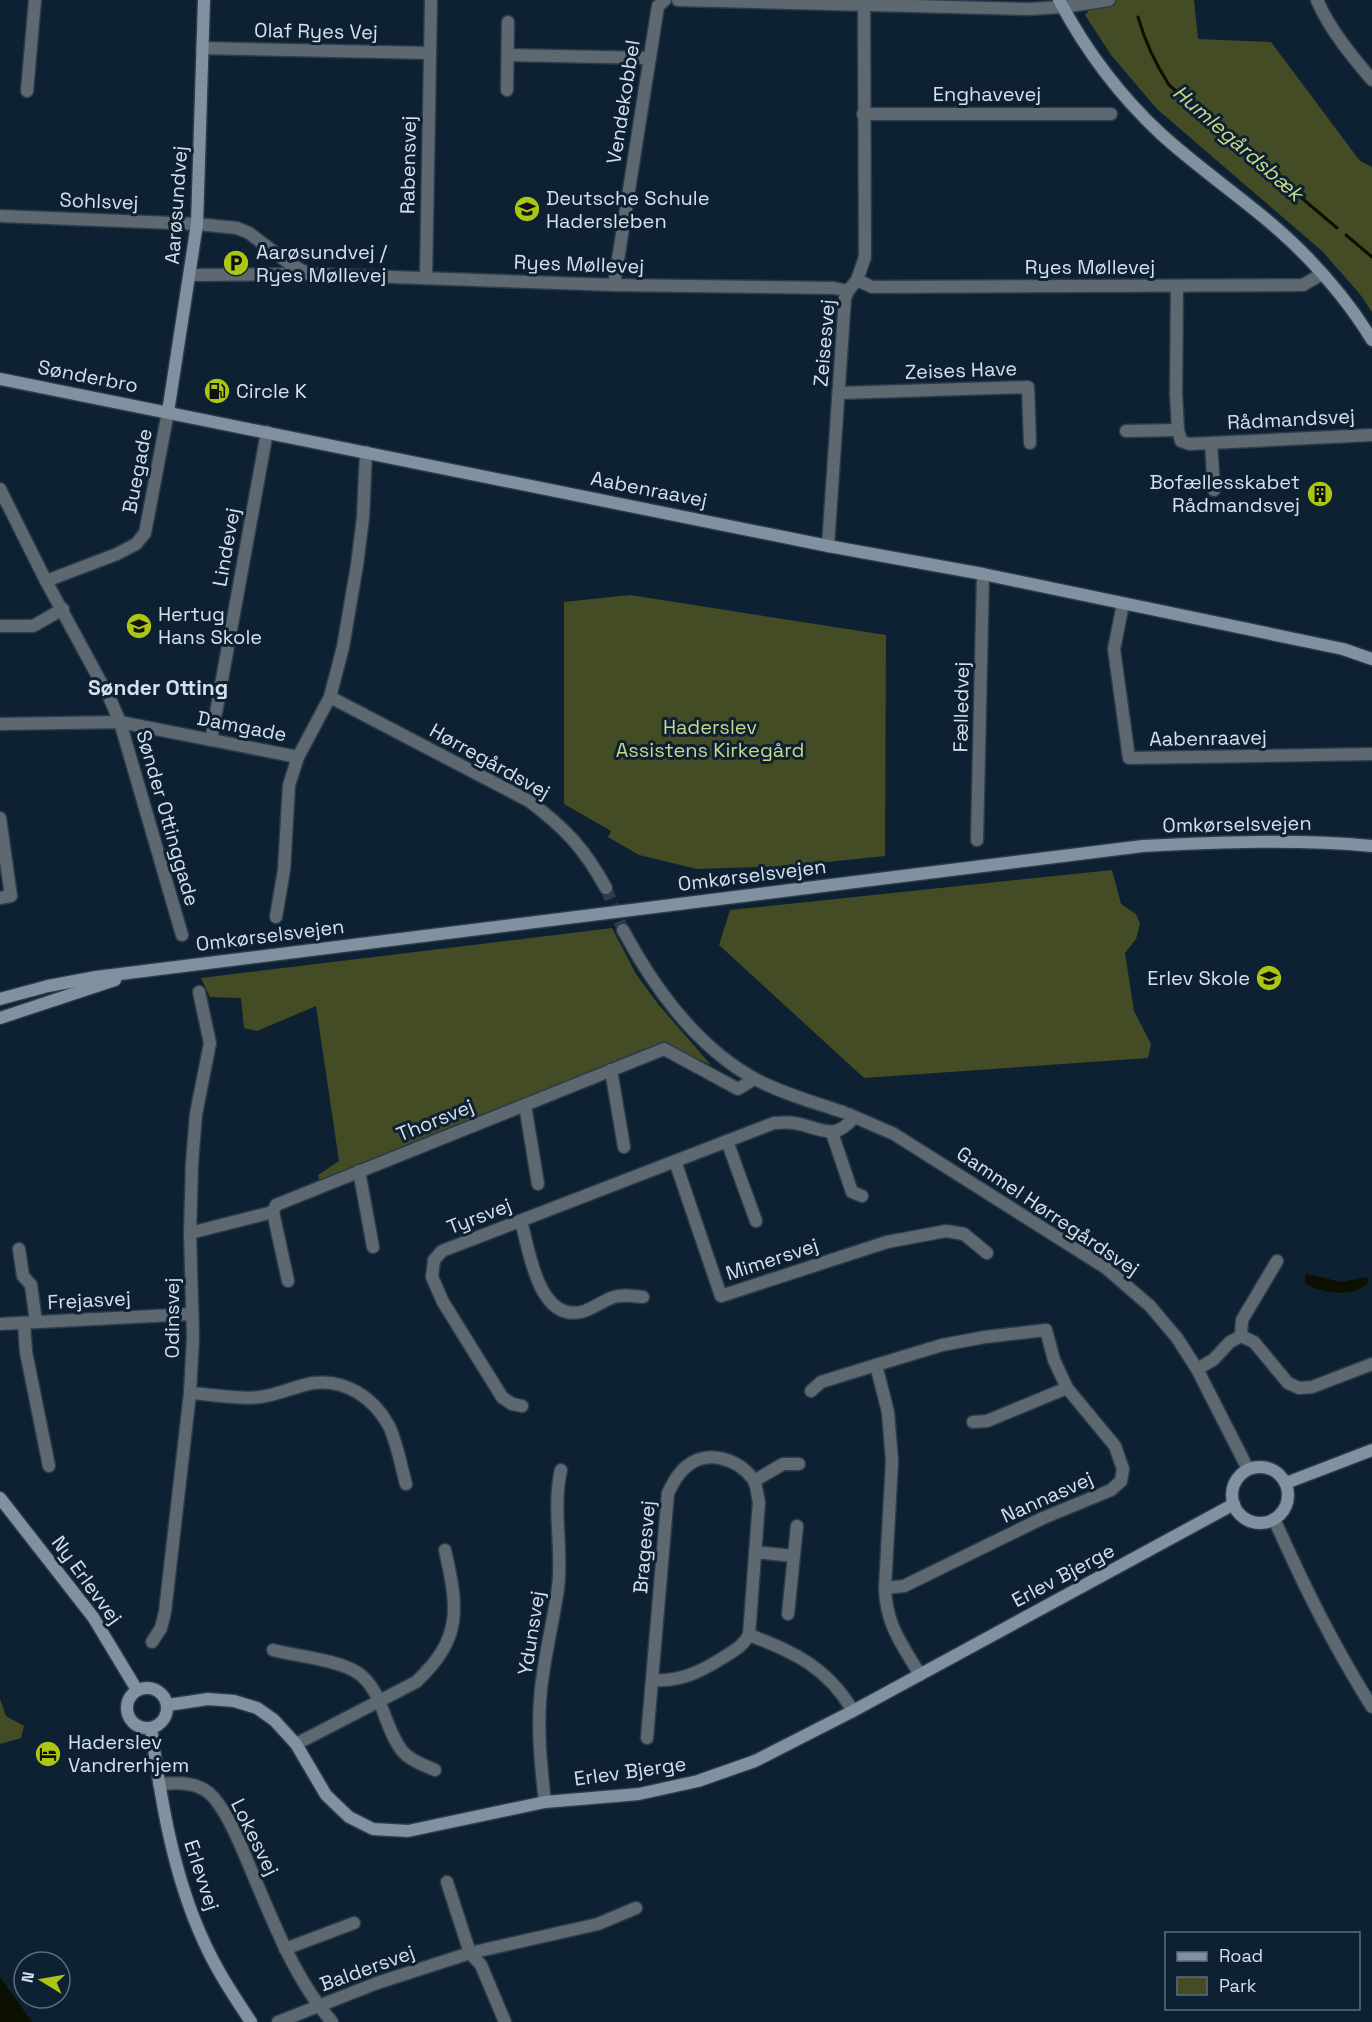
<svg xmlns="http://www.w3.org/2000/svg" width="1372" height="2022" font-family="'Space Grotesk',sans-serif">
<style>
.green{fill:#434c24}
.water{fill:#0c1000}
.lines{fill:none;stroke-linecap:round;stroke-linejoin:round}
.stream{stroke:#0c1000;stroke-width:3}
.street-tunnel{stroke:#2c3e4e;stroke-width:12;stroke-dasharray:12 6;stroke-linecap:butt}
.street-casing{stroke:#2a3c4c;stroke-width:15}
.secondary-casing{stroke:#2a3c4c;stroke-width:15}
.street{stroke:#5e6870;stroke-width:12}
.secondary{stroke:#81919f;stroke-width:12}
.labels{text-anchor:middle;stroke-width:6;stroke-linejoin:round;paint-order:stroke}
.street-label{font-size:20px;fill:#d4e0ec;stroke:#0e2132}
.poi-label{font-size:20px;fill:#d4e0ec;stroke:#0e2132;text-anchor:start}
.park-label{font-size:20px;fill:#c6d889;stroke:#0e2132}
.water-label{font-size:21px;font-style:italic;fill:#c8da8b;stroke:#0e2132}
.neighbourhood-label{font-size:21px;font-weight:bold;fill:#d4e0ec;stroke:#0e2132}
</style>
<rect width="100%" height="100%" fill="#0e2132"/>
<g class="green">
<path d="M 1098,0 L 1194,0 L 1198,39 L 1271,42 L 1360,161 L 1372,167 L 1372,312 L 1359,293 L 1322,251 L 1157,109 L 1111,55 L 1085,15 Z"/>
<path d="M 630,595 L 886,635 L 885,856 L 789,866 L 697,869 L 639,855 L 608,837 L 611,831 L 564,804 L 564,602 Z"/>
<path d="M 1112,870 L 1121,904 L 1136,914 L 1140,924 L 1136,939 L 1125,953 L 1134,1011 L 1151,1044 L 1148,1058 L 864,1078 L 719,945 L 730,910 Z"/>
<path d="M 612,928 L 636,974 L 658,1004 L 711,1065 L 667,1045 L 321,1184 L 318,1175 L 339,1161 L 316,1006 L 257,1031 L 244,1028 L 241,998 L 210,997 L 201,978 Z"/>
<path d="M 0,1699 L 6,1716 L 24,1726 L 21,1738 L 0,1744 Z"/>
</g>
<g class="water">
<path d="M 1308,1274 L 1341,1282 L 1367,1277 L 1369,1281 C 1355,1299 1323,1294 1305,1283 L 1305,1276 Z"/>
<path d="M 0,1977 L 32,2022 L 0,2022 Z"/>
</g>
<g class="lines">
<g class="stream">
<path d="M 1138,17 C 1145,42 1155,63 1169,85 L 1337,228"/>
<path d="M 1346,235 L 1372,257"/>
</g>
<path class="street-tunnel" d="M 606,888 L 623,930"/>
<g class="street-casing">
<g id="street">
<path d="M 678,0 L 1029,9 L 1063,7 L 1109,0"/>
<path d="M 1317,0 C 1330,30 1351,55 1372,80"/>
<path d="M 202,48 L 430,53"/>
<path d="M 508,55 L 650,58"/>
<path d="M 507,90 L 508,22"/>
<path d="M 27,91 L 35,0"/>
<path d="M 863,114 L 1111,114"/>
<path d="M 0,216 L 197,224 L 237,228 L 249,233 L 290,264 L 309,274 L 614,285 L 834,288 L 848,291"/>
<path d="M 191,275 L 307,274"/>
<path d="M 426,278 L 431,0"/>
<path d="M 857,280 L 872,287 L 1303,285 L 1322,274"/>
<path d="M 614,285 L 658,6 L 665,0"/>
<path d="M 1177,286 L 1176,394 L 1178,430 L 1181,441 L 1189,444 L 1372,435"/>
<path d="M 839,393 L 1028,387 L 1030,443"/>
<path d="M 1126,431 L 1178,430"/>
<path d="M 1211,443 L 1214,490"/>
<path d="M 0,489 L 46,581 L 110,699 L 120,722 L 182,935"/>
<path d="M 828,546 L 845,298 L 848,291 L 857,280 L 865,257 L 864,5"/>
<path d="M 46,581 L 117,554 L 136,544 L 145,533 L 168,412"/>
<path d="M 1123,604 L 1114,649 L 1129,758 L 1372,754"/>
<path d="M 0,626 L 33,626 L 63,609"/>
<path d="M 330,697 L 529,801 C 565,828 584,848 606,888"/>
<path d="M 0,724 L 120,722 L 298,757"/>
<path d="M 211,740 L 267,432"/>
<path d="M 0,818 L 11,896 L 0,898"/>
<path d="M 977,840 L 983,574"/>
<path d="M 276,917 L 284,870 L 289,785 L 298,757 L 330,697 L 343,647 L 357,565 L 363,518 L 366,452"/>
<path d="M 623,930 C 654,988 697,1048 757,1080 C 784,1094 813,1102 843,1112"/>
<path d="M 611,1070 L 624,1147"/>
<path d="M 525,1105 L 538,1184"/>
<path d="M 848,1114 L 894,1134 L 1106,1268 L 1150,1306 L 1177,1338 L 1197,1369 L 1248,1469"/>
<path d="M 832,1133 L 852,1192 L 862,1196"/>
<path d="M 727,1141 L 756,1221"/>
<path d="M 675,1161 L 721,1296 L 887,1242 L 946,1231 L 964,1234 L 987,1253"/>
<path d="M 359,1171 L 373,1247"/>
<path d="M 273,1212 L 288,1281"/>
<path d="M 521,1221 C 529,1250 538,1321 581,1312 C 591,1310 601,1302 611,1298 C 621,1294 632,1296 643,1297"/>
<path d="M 190,1233 L 273,1212 L 276,1205 L 664,1049 L 738,1089 L 754,1079"/>
<path d="M 19,1249 L 23,1276 L 31,1285 L 36,1322"/>
<path d="M 24,1323 L 26,1352 L 49,1466"/>
<path d="M 0,1324 L 192,1314"/>
<path d="M 1241,1336 L 1242,1320 L 1277,1261"/>
<path d="M 1197,1369 L 1213,1360 L 1230,1342 L 1241,1336 L 1254,1342 L 1288,1383 L 1299,1388 L 1312,1387 L 1372,1364"/>
<path d="M 811,1391 L 821,1382 L 876,1365"/>
<path d="M 190,1393 C 212,1394 237,1400 260,1397 C 278,1395 295,1386 313,1383 C 346,1379 374,1398 389,1426 C 397,1443 401,1466 406,1484"/>
<path d="M 522,1406 L 512,1404 L 502,1397 L 443,1302 L 432,1277 L 434,1260 L 442,1251 L 774,1123 C 780,1123 788,1122 794,1123 C 820,1127 834,1143 854,1117"/>
<path d="M 973,1422 L 987,1421 L 1067,1388"/>
<path d="M 754,1481 L 783,1464 L 799,1464"/>
<path d="M 1274,1519 C 1304,1586 1333,1645 1372,1707"/>
<path d="M 755,1552 L 793,1556"/>
<path d="M 885,1588 L 904,1586 L 1043,1518 L 1111,1490 L 1121,1481 L 1123,1469 L 1115,1446 L 1067,1388 L 1054,1360 L 1046,1330 L 985,1337 L 942,1345 L 876,1365 L 888,1412 L 892,1461 L 885,1588 C 886,1625 902,1644 920,1675"/>
<path d="M 788,1614 L 797,1526"/>
<path d="M 749,1635 C 793,1651 828,1668 853,1711"/>
<path d="M 152,1642 L 161,1628 L 165,1612 L 190,1393 L 193,1337 L 190,1233 L 192,1163 L 196,1114 L 210,1043 L 199,992"/>
<path d="M 273,1650 C 296,1656 339,1660 358,1673 C 383,1690 384,1729 403,1752 C 411,1761 424,1765 435,1770"/>
<path d="M 647,1738 L 668,1493 C 673,1483 678,1473 687,1466 C 708,1449 738,1459 753,1479 C 757,1485 757,1495 759,1502 L 749,1635 C 743,1646 735,1650 724,1657 C 702,1671 681,1682 653,1680"/>
<path d="M 296,1744 L 416,1682 C 463,1638 458,1608 445,1550"/>
<path d="M 159,1784 C 176,1783 193,1781 208,1792 C 227,1808 244,1853 254,1877 C 276,1928 295,1979 332,2022"/>
<path d="M 545,1802 C 540,1759 536,1717 543,1674 C 547,1645 554,1617 558,1588 C 563,1549 552,1508 561,1470"/>
<path d="M 447,1882 L 470,1953 L 481,1965 L 505,2022"/>
<path d="M 285,1949 L 354,1923"/>
<path d="M 278,2022 L 377,1983 L 470,1953 L 598,1924 L 636,1908"/>
</g>
</g>
<g class="secondary-casing">
<g id="secondary">
<path d="M 1059,0 C 1085,49 1120,96 1161,134 C 1206,175 1258,208 1301,251 C 1328,278 1352,307 1372,340"/>
<path d="M 0,379 L 828,546 L 983,574 L 1343,649 L 1372,659"/>
<path d="M 168,412 L 197,224 L 204,0"/>
<path d="M 0,999 L 48,986 L 96,977 L 1143,846 C 1220,842 1296,839 1372,846"/>
<path d="M 0,1018 L 115,980"/>
<circle cx="1260" cy="1495" r="28"/>
<path d="M 1286,1483 L 1372,1450"/>
<path d="M 0,1498 L 93,1617 L 137,1690"/>
<circle cx="147" cy="1708" r="20"/>
<path d="M 168,1705 L 208,1699 L 234,1701 L 257,1708 L 274,1720 L 296,1744 L 326,1795 L 349,1817 L 373,1829 L 408,1831 L 545,1802 L 639,1794 L 698,1781 L 755,1761 L 853,1711 L 1234,1504"/>
<path d="M 151,1728 C 161,1801 173,1875 204,1942 C 217,1971 234,1996 251,2022"/>
</g>
</g>
<use href="#street" class="street"/>
<use href="#secondary" class="secondary"/>
</g>
<defs>
<g id="school-disc" transform="scale(1.35)"><circle r="9.5" fill="#abc615" stroke="#0e2132"/><path d="M0-5L7-2L0 1L-7-2ZM-4 1L0 2.5L4 1V4Q0 6-4 4Z" fill="#111"/></g>
<g id="parking-disc" transform="scale(1.35)"><circle r="9.5" fill="#abc615" stroke="#0e2132"/><path d="M-3.5-5.5H1a3.5 3.5 0 0 1 0 7H-1V5.5H-3.5ZM-1-3.4V-.6H.8a1.4 1.4 0 0 0 0-2.8Z" fill="#111"/></g>
<g id="fuel-disc" transform="scale(1.35)"><circle r="9.5" fill="#abc615" stroke="#0e2132"/><path d="M-5.5-6h7V0h2V4h1.3V-2.5L3-4.5l.8-.8L6-3V5H2.5V1h-1V6h-7ZM-4.2-4.7v3.2H.2V-4.7Z" fill="#111"/></g>
<g id="building-disc" transform="scale(1.35)"><circle r="9.5" fill="#abc615" stroke="#0e2132"/><path d="M-4-6H4V6H1V3H-1V6H-4ZM-2.5-4.3h1.7v1.8h-1.7ZM.8-4.3h1.7v1.8H.8ZM-2.5-1h1.7V.8h-1.7ZM.8-1h1.7V.8H.8Z" fill="#111"/></g>
<g id="hotel-disc" transform="scale(1.35)"><circle r="9.5" fill="#abc615" stroke="#0e2132"/><path d="M-6-4.5h1.5V1H6V5H4.5V3h-9V5H-6ZM-4 0a1.8 1.8 0 1 1 3.6 0ZM.5 0V-2.5h3Q6-2.5 6 0Z" fill="#111"/></g>
</defs>
<g fill-rule="evenodd">
<use href="#school-disc" x="527" y="209"/>
<use href="#parking-disc" x="236" y="263"/>
<use href="#fuel-disc" x="217" y="391"/>
<use href="#building-disc" x="1320" y="494"/>
<use href="#school-disc" x="139" y="626"/>
<use href="#school-disc" x="1269" y="978"/>
<use href="#hotel-disc" x="48" y="1754"/>
</g>
<g class="labels">
<g class="street-label">
<text transform="translate(316 31) rotate(1)" y="7">Olaf Ryes Vej</text>
<text x="987" y="101">Enghavevej</text>
<text transform="translate(623 102) rotate(-81)" y="7">Vendekobbel</text>
<text transform="translate(408 165) rotate(-89)" y="7">Rabensvej</text>
<text transform="translate(99 201) rotate(2)" y="7">Sohlsvej</text>
<text transform="translate(176 205) rotate(-86)" y="7">Aarøsundvej</text>
<text transform="translate(579 264) rotate(2)" y="7">Ryes Møllevej</text>
<text x="1090" y="274">Ryes Møllevej</text>
<text transform="translate(824 343) rotate(-85)" y="7">Zeisesvej</text>
<text transform="translate(961 370) rotate(-2)" y="7">Zeises Have</text>
<text transform="translate(88 376) rotate(11)" y="7">Sønderbro</text>
<text transform="translate(1291 419) rotate(-3)" y="7">Rådmandsvej</text>
<text transform="translate(137 471) rotate(-79)" y="7">Buegade</text>
<text transform="translate(649 489) rotate(11)" y="7">Aabenraavej</text>
<text transform="translate(226 547) rotate(-80)" y="7">Lindevej</text>
<text transform="translate(961 707) rotate(-89)" y="7">Fælledvej</text>
<text transform="translate(242 726) rotate(11)" y="7">Damgade</text>
<text transform="translate(1208 738) rotate(-1)" y="7">Aabenraavej</text>
<text transform="translate(490 761) rotate(29)" y="7">Hørregårdsvej</text>
<text transform="translate(168 818) rotate(74)" y="7">Sønder Ottinggade</text>
<text transform="translate(1237 824) rotate(-1)" y="7">Omkørselsvejen</text>
<text transform="translate(752 875) rotate(-7)" y="7">Omkørselsvejen</text>
<text transform="translate(270 935) rotate(-7)" y="7">Omkørselsvejen</text>
<text transform="translate(435 1120) rotate(-22)" y="7">Thorsvej</text>
<text transform="translate(1048 1211) rotate(34)" y="7">Gammel Hørregårdsvej</text>
<text transform="translate(479 1216) rotate(-21)" y="7">Tyrsvej</text>
<text transform="translate(772 1259) rotate(-18)" y="7">Mimersvej</text>
<text transform="translate(89 1300) rotate(-3)" y="7">Frejasvej</text>
<text transform="translate(172 1318) rotate(-90)" y="7">Odinsvej</text>
<text transform="translate(1047 1497) rotate(-24)" y="7">Nannasvej</text>
<text transform="translate(644 1547) rotate(-85)" y="7">Bragesvej</text>
<text transform="translate(1063 1575) rotate(-28)" y="7">Erlev Bjerge</text>
<text transform="translate(87 1580) rotate(54)" y="7">Ny Erlevvej</text>
<text transform="translate(531 1633) rotate(-81)" y="7">Ydunsvej</text>
<text transform="translate(630 1771) rotate(-8)" y="7">Erlev Bjerge</text>
<text transform="translate(255 1837) rotate(64)" y="7">Lokesvej</text>
<text transform="translate(202 1875) rotate(72)" y="7">Erlevvej</text>
<text transform="translate(367 1968) rotate(-20)" y="7">Baldersvej</text>
</g>
<g class="poi-label">
<text x="546" y="205">Deutsche Schule<tspan x="546" dy="23">Hadersleben</tspan></text>
<text x="256" y="259">Aarøsundvej /<tspan x="256" dy="23">Ryes Møllevej</tspan></text>
<text x="236" y="398">Circle K</text>
<text x="1300" y="489" text-anchor="end">Bofællesskabet<tspan x="1300" dy="23">Rådmandsvej</tspan></text>
<text x="158" y="621">Hertug<tspan x="158" dy="23">Hans Skole</tspan></text>
<text x="1250" y="985" text-anchor="end">Erlev Skole</text>
<text x="68" y="1749">Haderslev<tspan x="68" dy="23">Vandrerhjem</tspan></text>
</g>
<g class="park-label">
<text x="710" y="734">Haderslev<tspan x="710" dy="23">Assistens Kirkegård</tspan></text>
</g>
<g class="water-label">
<text transform="translate(1238 143) rotate(41)" y="7">Humlegårdsbæk</text>
</g>
<g class="neighbourhood-label">
<text x="158" y="695">Sønder Otting</text>
</g>
</g>
<rect x="1165" y="1932" width="195" height="78" fill="#0e2132" stroke="#5d6d7c" stroke-width="1.5"/>
<rect x="1177" y="1952" width="30" height="9" fill="#81919f" stroke="#5d6d7c" stroke-width="1.5"/>
<text x="1219" y="1962" font-size="18" fill="#d4e0ec">Road</text>
<rect x="1177" y="1977" width="30" height="18" fill="#434c24" stroke="#5d6d7c" stroke-width="1.5"/>
<text x="1219" y="1992" font-size="18" fill="#d4e0ec">Park</text>
<g transform="translate(42 1980) rotate(281)"><circle r="28" fill="#0e2132" stroke="#5d6d7c" stroke-width="1.5"/>
<path d="M0-4.5L10 22L0 15L-10 22Z" fill="#abc615"/>
<text y="-9" font-size="16" font-weight="bold" text-anchor="middle" fill="#d4e0ec">N</text>
</g>
</svg>
